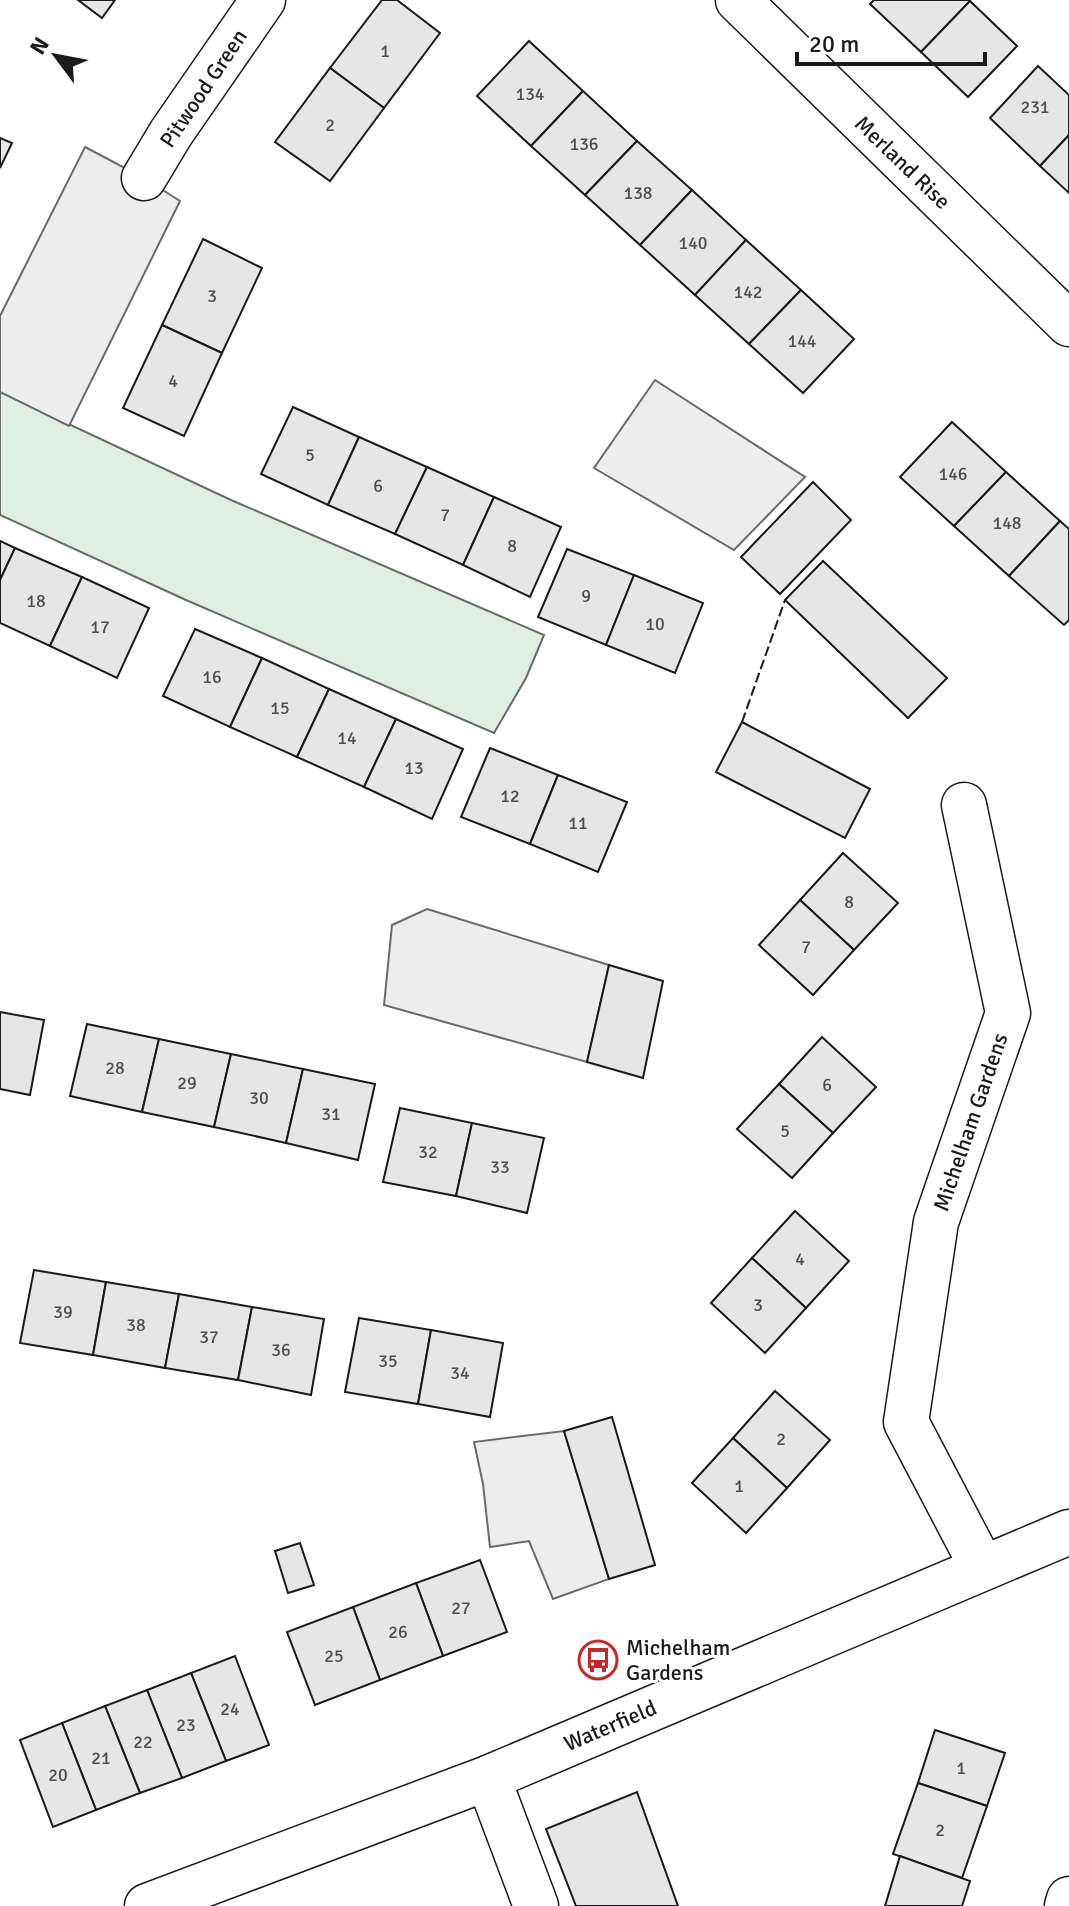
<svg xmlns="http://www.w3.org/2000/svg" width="1069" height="1906" font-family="Signika,sans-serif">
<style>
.green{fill:#e0efe3;stroke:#6a6a6a;stroke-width:2}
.parking{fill:#ededed;stroke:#6a6a6a;stroke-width:2}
.building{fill:#e6e6e6;stroke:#1a1a1a;stroke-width:2}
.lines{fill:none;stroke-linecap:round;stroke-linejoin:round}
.minor-casing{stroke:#1a1a1a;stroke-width:47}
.minor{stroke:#fff;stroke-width:44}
.fence{stroke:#1a1a1a;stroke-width:2;stroke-dasharray:10 4;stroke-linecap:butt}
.labels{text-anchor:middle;stroke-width:6;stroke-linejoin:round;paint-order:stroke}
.number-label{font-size:18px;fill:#4d4d4d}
.street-label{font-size:22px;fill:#1a1a1a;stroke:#fff}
.poi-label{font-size:22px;fill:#1a1a1a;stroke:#fff;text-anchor:start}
</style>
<rect width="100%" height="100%" fill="#fff"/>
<path class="green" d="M 0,392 L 231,500 L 544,635 L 526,678 L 494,733 L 186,600 L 0,515 Z"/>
<g class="parking">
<path d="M 85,147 L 144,178 L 180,201 L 69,426 L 0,392 L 0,316 Z"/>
<path d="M 655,380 L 805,477 L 734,550 L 594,468 Z"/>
<path d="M 427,909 L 609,965 L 587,1062 L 384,1005 L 392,925 Z"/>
<path d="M 564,1431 L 609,1579 L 553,1599 L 529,1541 L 490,1547 L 483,1484 L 474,1442 Z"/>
</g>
<g class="building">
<path d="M 78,0 L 115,0 L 102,18 Z"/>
<path d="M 382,0 L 397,0 L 440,33 L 384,108 L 330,68 Z"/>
<path d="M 874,0 L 969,0 L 970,1 L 921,52 L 870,4 Z"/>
<path d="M 970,1 L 1017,46 L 968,97 L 921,52 Z"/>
<path d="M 529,41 L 583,91 L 531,146 L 477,96 Z"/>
<path d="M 1038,66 L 1069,95 L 1069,135 L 1040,166 L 990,118 Z"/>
<path d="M 330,68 L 384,108 L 330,181 L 275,142 Z"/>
<path d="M 583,91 L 637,141 L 585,195 L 531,146 Z"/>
<path d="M 1069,135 L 1069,193 L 1040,166 Z"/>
<path d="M 0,138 L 12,143 L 0,168 Z"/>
<path d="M 637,141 L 692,190 L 640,245 L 585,195 Z"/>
<path d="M 692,190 L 746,240 L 695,295 L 640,245 Z"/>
<path d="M 203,239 L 262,268 L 222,353 L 162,325 Z"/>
<path d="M 746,240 L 801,290 L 749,344 L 695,295 Z"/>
<path d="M 801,290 L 854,339 L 803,393 L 749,344 Z"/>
<path d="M 162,325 L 222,353 L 184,436 L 123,408 Z"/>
<path d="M 293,407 L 359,437 L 328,505 L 261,474 Z"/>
<path d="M 952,422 L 1006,472 L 954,526 L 900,477 Z"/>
<path d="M 359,437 L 427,467 L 395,534 L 328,505 Z"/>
<path d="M 427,467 L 494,497 L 463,565 L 395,534 Z"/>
<path d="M 1006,472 L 1060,521 L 1009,576 L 954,526 Z"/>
<path d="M 813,482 L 851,520 L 780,594 L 741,557 Z"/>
<path d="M 494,497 L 561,527 L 530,597 L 463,565 Z"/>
<path d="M 1060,521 L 1069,529 L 1069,620 L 1064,625 L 1009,576 Z"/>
<path d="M 0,541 L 15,548 L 0,580 Z"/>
<path d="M 15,548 L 82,577 L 50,646 L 0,623 L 0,580 Z"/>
<path d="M 567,549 L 634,575 L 606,645 L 538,617 Z"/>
<path d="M 823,561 L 947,678 L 908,718 L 785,600 Z"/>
<path d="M 634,575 L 703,603 L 675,673 L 606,645 Z"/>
<path d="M 82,577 L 149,608 L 117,678 L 50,646 Z"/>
<path d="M 195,629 L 262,658 L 230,727 L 163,696 Z"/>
<path d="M 262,658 L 329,689 L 297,757 L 230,727 Z"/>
<path d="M 329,689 L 396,719 L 364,787 L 297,757 Z"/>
<path d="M 396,719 L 463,749 L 432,819 L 364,787 Z"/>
<path d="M 742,722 L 870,789 L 845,838 L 716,772 Z"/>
<path d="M 490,748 L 558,775 L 530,844 L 461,817 Z"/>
<path d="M 558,775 L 627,802 L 598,872 L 530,844 Z"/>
<path d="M 843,853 L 898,903 L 854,950 L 800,900 Z"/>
<path d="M 800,900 L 854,950 L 813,995 L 759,945 Z"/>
<path d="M 609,965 L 663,981 L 643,1078 L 587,1062 Z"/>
<path d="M 0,1012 L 44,1020 L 30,1095 L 0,1089 Z"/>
<path d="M 87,1024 L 159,1039 L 142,1112 L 70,1096 Z"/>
<path d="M 822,1037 L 876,1087 L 833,1133 L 779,1084 Z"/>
<path d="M 159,1039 L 231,1054 L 214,1127 L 142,1112 Z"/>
<path d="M 231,1054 L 303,1069 L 286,1143 L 214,1127 Z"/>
<path d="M 303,1069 L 375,1084 L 358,1160 L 286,1143 Z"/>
<path d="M 779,1084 L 833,1133 L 792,1178 L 737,1129 Z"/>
<path d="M 400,1108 L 472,1123 L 456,1196 L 383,1182 Z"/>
<path d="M 472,1123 L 544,1138 L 527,1213 L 456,1196 Z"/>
<path d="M 795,1211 L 849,1261 L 806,1308 L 752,1258 Z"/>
<path d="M 752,1258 L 806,1308 L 765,1353 L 711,1303 Z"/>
<path d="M 34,1270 L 106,1282 L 93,1355 L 20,1343 Z"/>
<path d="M 106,1282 L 179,1294 L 165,1368 L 93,1355 Z"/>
<path d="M 179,1294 L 252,1307 L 238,1380 L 165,1368 Z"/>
<path d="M 252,1307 L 324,1319 L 311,1395 L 238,1380 Z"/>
<path d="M 359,1318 L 431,1330 L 418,1404 L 345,1392 Z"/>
<path d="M 431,1330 L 503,1343 L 490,1417 L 418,1404 Z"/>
<path d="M 775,1391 L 830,1440 L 787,1488 L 733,1438 Z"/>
<path d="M 612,1417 L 655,1565 L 609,1579 L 564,1431 Z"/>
<path d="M 733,1438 L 787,1488 L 746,1533 L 692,1483 Z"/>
<path d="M 300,1543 L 314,1585 L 288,1593 L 275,1551 Z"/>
<path d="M 480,1560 L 507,1632 L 443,1656 L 416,1583 Z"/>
<path d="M 416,1583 L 443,1656 L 380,1680 L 353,1607 Z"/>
<path d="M 353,1607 L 380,1680 L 315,1705 L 287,1632 Z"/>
<path d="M 235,1656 L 269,1745 L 226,1761 L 191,1673 Z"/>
<path d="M 191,1673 L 226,1761 L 182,1778 L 147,1690 Z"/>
<path d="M 147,1690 L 182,1778 L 140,1793 L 105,1706 Z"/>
<path d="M 105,1706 L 140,1793 L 96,1810 L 62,1723 Z"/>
<path d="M 62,1723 L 96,1810 L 53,1827 L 20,1740 Z"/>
<path d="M 935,1730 L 1005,1753 L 987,1806 L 918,1783 Z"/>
<path d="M 918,1783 L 987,1806 L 962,1878 L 893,1854 Z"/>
<path d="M 637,1792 L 678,1906 L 576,1906 L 546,1829 Z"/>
<path d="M 900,1856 L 970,1881 L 962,1906 L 885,1906 Z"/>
</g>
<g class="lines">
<g class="minor-casing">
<g id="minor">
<path d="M 738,0 L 1069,324"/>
<path d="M 144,178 L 171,133 L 263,0"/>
<path d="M 964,805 L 1008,1013 L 936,1222 L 906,1422 L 982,1567"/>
<path d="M 488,1778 L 536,1906"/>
<path d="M 147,1906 L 488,1778 L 1069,1532"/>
<path d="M 1067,1906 L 1069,1899"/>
</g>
</g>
<use href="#minor" class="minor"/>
<path class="fence" d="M 742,722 L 785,600"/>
</g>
<defs>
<g id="bus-ring" transform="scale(2)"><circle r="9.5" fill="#fff" stroke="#c62828" stroke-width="1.5"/><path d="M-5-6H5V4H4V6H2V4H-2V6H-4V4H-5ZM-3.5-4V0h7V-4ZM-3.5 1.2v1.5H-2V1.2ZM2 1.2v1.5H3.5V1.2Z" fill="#c62828"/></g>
</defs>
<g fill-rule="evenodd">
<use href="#bus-ring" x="598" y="1660"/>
</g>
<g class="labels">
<g class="number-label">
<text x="385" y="57">1</text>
<text x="530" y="100">134</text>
<text x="1035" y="113">231</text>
<text x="330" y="131">2</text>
<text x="584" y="150">136</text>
<text x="638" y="199">138</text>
<text x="693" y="249">140</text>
<text x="748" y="298">142</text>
<text x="212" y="302">3</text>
<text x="802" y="347">144</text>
<text x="173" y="387">4</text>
<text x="310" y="461">5</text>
<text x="953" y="480">146</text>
<text x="378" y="492">6</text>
<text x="445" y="521">7</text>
<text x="1007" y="529">148</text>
<text x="512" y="552">8</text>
<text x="586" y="602">9</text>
<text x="36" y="607">18</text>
<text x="655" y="630">10</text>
<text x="100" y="633">17</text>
<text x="212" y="683">16</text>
<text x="280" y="714">15</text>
<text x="347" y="744">14</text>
<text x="414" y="774">13</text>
<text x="510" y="802">12</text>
<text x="578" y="829">11</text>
<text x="849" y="908">8</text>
<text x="806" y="953">7</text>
<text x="115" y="1074">28</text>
<text x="187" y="1089">29</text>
<text x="827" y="1091">6</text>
<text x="259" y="1104">30</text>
<text x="331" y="1120">31</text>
<text x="785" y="1137">5</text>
<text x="428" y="1158">32</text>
<text x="500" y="1173">33</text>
<text x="800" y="1265">4</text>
<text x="758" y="1311">3</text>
<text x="63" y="1318">39</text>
<text x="136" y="1331">38</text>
<text x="209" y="1343">37</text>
<text x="281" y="1356">36</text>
<text x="388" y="1367">35</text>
<text x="460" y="1379">34</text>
<text x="781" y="1445">2</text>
<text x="739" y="1492">1</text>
<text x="461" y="1614">27</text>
<text x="398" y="1638">26</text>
<text x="334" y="1662">25</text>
<text x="230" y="1715">24</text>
<text x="186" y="1731">23</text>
<text x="143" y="1748">22</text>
<text x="101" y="1764">21</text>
<text x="961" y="1774">1</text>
<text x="58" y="1781">20</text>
<text x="940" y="1836">2</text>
</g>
<g class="street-label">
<text transform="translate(203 88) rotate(-56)" y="8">Pitwood Green</text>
<text transform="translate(903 162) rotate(44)" y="8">Merland Rise</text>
<text transform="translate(970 1122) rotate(-71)" y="8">Michelham Gardens</text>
<text transform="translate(610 1725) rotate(-23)" y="8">Waterfield</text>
</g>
<g class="poi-label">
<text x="626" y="1655">Michelham<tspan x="626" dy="25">Gardens</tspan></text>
</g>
</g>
<g transform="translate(56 56) rotate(302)" stroke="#ffffff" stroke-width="6" paint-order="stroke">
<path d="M0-6L14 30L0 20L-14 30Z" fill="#1a1a1a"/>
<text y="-12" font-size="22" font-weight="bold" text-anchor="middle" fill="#1a1a1a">N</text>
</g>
<path d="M797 52v12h188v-12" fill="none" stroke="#1a1a1a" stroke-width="4"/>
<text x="809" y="52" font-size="24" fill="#1a1a1a" stroke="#ffffff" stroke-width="6" paint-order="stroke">20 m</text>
</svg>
